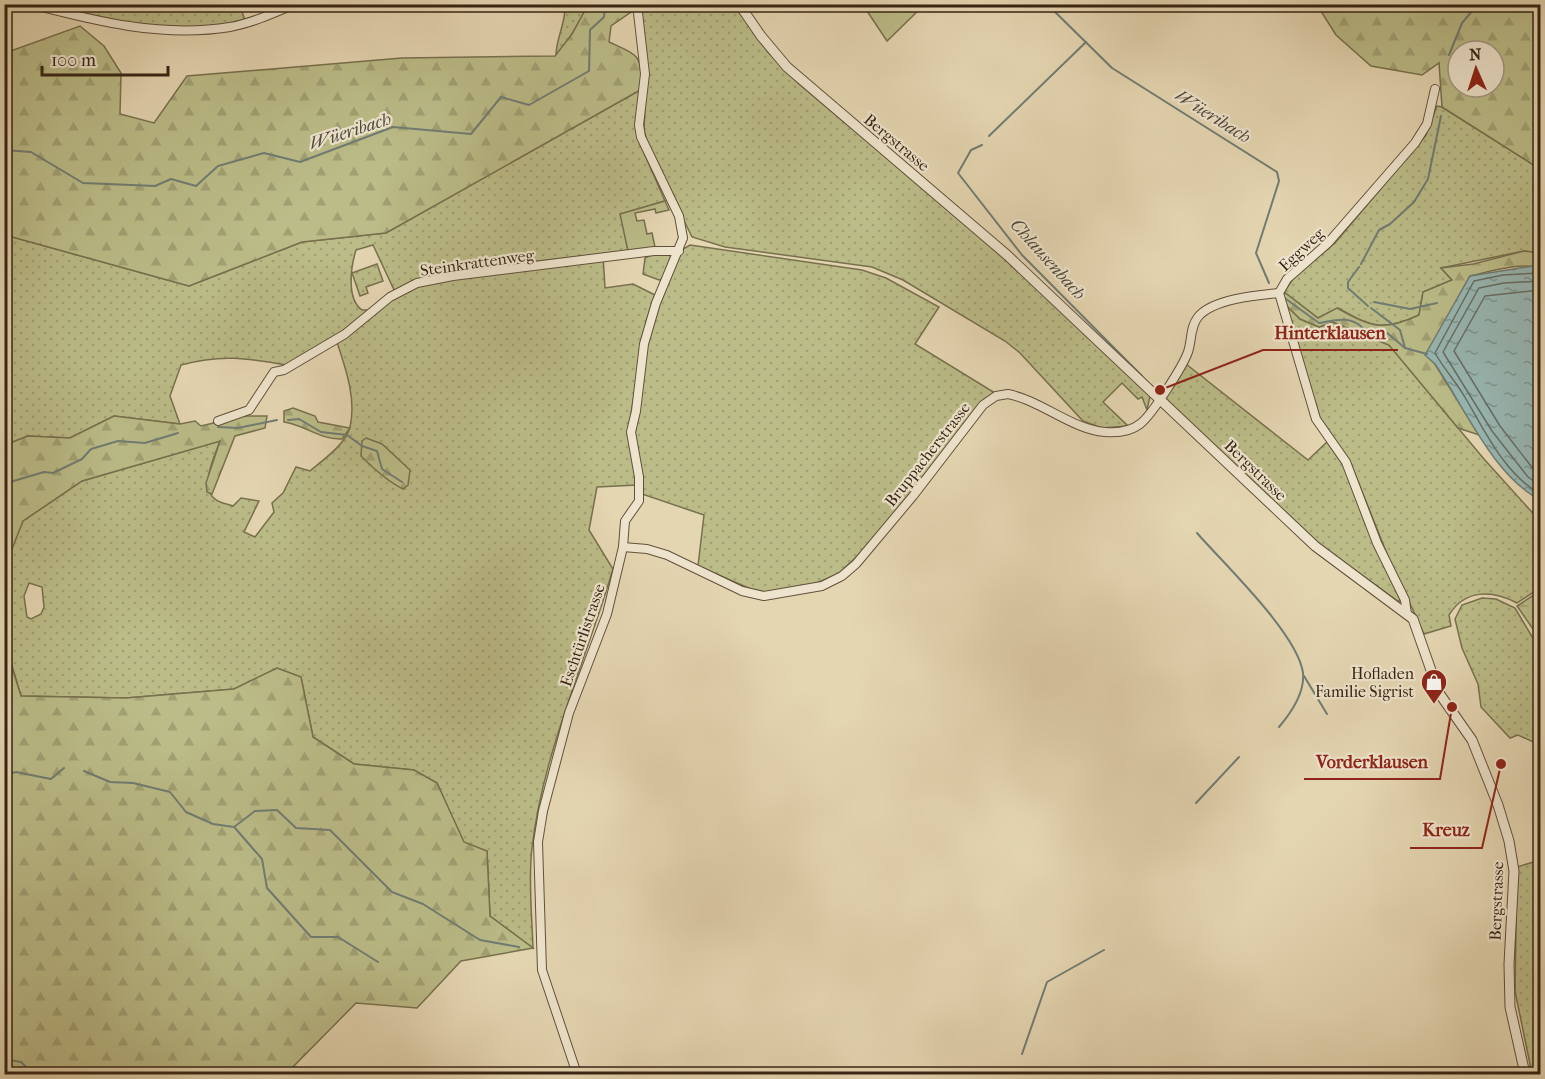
<svg xmlns="http://www.w3.org/2000/svg" width="1545" height="1079" font-family="'IM FELL French Canon',serif">
<style>
.grass{fill:url(#grass-dots);stroke:#78704e;stroke-width:1.5;fill-rule:evenodd}
.forest{fill:url(#forest-firs);stroke:#78704e;stroke-width:1.5;fill-rule:evenodd}
.wetland{fill:url(#wetland-marsh);stroke:#78704e;stroke-width:1.5}
.green{fill:#bbbc88;stroke:#78704e;stroke-width:1.5}
.water{fill:url(#water-ripples);stroke:#717c73;stroke-width:1.5}
.lines{fill:none;stroke-linecap:round;stroke-linejoin:round}
.shore{stroke:#676e64;stroke-width:1.5}
.stream{stroke:#717c73;stroke-width:2}
.minor-casing{stroke:#62503c;stroke-width:10}
.tertiary-casing{stroke:#62503c;stroke-width:11}
.minor{stroke:#eee4cd;stroke-width:8}
.tertiary{stroke:#eee4cd;stroke-width:9}
.labels{text-anchor:middle;stroke-width:4.5;stroke-linejoin:round;paint-order:stroke}
.street-label{font-size:16px;fill:#362414;stroke:#eee4cd}
.poi-label{font-size:16px;fill:#362414;stroke:#eee4cd;text-anchor:end}
.water-label{font-size:18px;font-style:italic;fill:#4e493c;stroke:#eee4cd}
.leader{fill:none;stroke:#8f2418;stroke-width:2}
.callout-dot{fill:#8f2418;stroke:#eee4cd;stroke-width:2}
.callout-label{font-size:18px;text-anchor:middle;font-weight:bold;fill:#8f2418;stroke:#eee4cd;stroke-width:4.5;stroke-linejoin:round;paint-order:stroke}
</style>
<defs>
<pattern id="grass-dots" width="8" height="8" patternUnits="userSpaceOnUse" patternTransform="scale(1.5)"><rect width="8" height="8" fill="#bbbc88"/><path d="M2 2h.1M6 6h.1" fill="none" stroke="#a1a174" stroke-width="1.8" stroke-linecap="round"/></pattern>
<pattern id="forest-firs" width="22" height="20" patternUnits="userSpaceOnUse" patternTransform="scale(1.5)"><rect width="22" height="20" fill="#bbbc88"/><path d="M5 1l3.5 6h-7zM16 11l3.5 6h-7z" fill="#a1a174"/></pattern>
<pattern id="wetland-marsh" width="20" height="14" patternUnits="userSpaceOnUse" patternTransform="scale(1.5)"><rect width="20" height="14" fill="#bbbc88"/><path d="M1 5h8M5 5V1M11 12h8M15 12V8" fill="none" stroke="#a1a174"/></pattern>
<pattern id="water-ripples" width="26" height="14" patternUnits="userSpaceOnUse" patternTransform="scale(1.5)"><rect width="26" height="14" fill="#98b7b3"/><path d="M2 4q2-2 4 0t4 0M15 11q2-2 4 0t4 0" fill="none" stroke="#7d9590"/></pattern>
</defs>
<rect width="100%" height="100%" fill="#e5d6b2"/>
<filter id="stains"><feTurbulence type="fractalNoise" baseFrequency=".00333" numOctaves="4"/><feColorMatrix values="0 0 0 0 .2 0 0 0 0 .09 0 0 0 0 .02 0 0 0 .5 -.17"/></filter>
<radialGradient id="worn" r=".72"><stop offset=".6" stop-color="#630" stop-opacity="0"/><stop offset="1" stop-color="#630" stop-opacity=".3"/></radialGradient>
<g class="grass">
<path d="M 39,5 L 240,5 L 245,21 C 224,25 202,30 180,29 C 133,28 85,15 39,5 Z"/>
<path d="M 565,5 L 588,5 L 572,34 L 556,56 C 556,37 566,24 565,5 Z"/>
<path d="M 641,5 L 736,5 L 767,51 L 799,84 L 987,242 L 1150,396 L 1147,410 L 1142,397 L 1138,399 L 1122,383 L 1103,402 L 1128,426 L 1102,428 L 1083,421 L 1020,353 L 1005,341 L 903,280 L 872,267 L 725,247 L 692,237 L 648,147 L 644,129 L 647,72 Z"/>
<path d="M 642,89 L 637,109 L 638,139 L 665,201 L 621,214 L 628,251 L 603,255 L 605,288 L 633,284 L 655,295 L 646,322 L 628,432 L 637,485 L 597,487 L 589,530 L 613,569 C 586,661 543,752 532,848 C 528,880 532,916 533,948 L 490,916 L 487,851 L 464,843 L 437,783 L 414,770 L 354,764 L 313,737 L 301,677 L 277,668 L 234,689 L 126,698 L 21,696 L 5,642 L 4,567 L 23,521 L 82,481 L 220,441 C 215,455 199,487 215,499 C 219,503 228,504 233,506 L 241,498 L 259,501 L 244,532 L 255,537 L 274,512 L 272,503 L 283,493 L 296,467 L 310,471 C 323,460 346,444 350,427 C 357,397 344,364 335,336 L 286,365 C 246,358 221,354 181,365 L 170,396 L 180,424 L 114,416 L 70,438 L 28,436 L 5,445 L 5,235 L 189,286 L 302,242 L 386,233 ZM 373,245 L 395,292 L 368,310 L 362,310 C 346,299 351,266 356,250 ZM 29,583 L 42,587 L 44,607 L 41,614 L 31,619 L 27,617 L 24,596 Z"/>
<path d="M 1437,106 L 1442,107 L 1540,169 L 1540,253 L 1524,251 L 1441,268 L 1452,280 L 1423,292 L 1419,315 C 1383,332 1371,327 1338,308 L 1318,318 L 1284,292 L 1295,276 L 1335,243 L 1426,135 Z"/>
<path d="M 690,245 L 862,270 L 886,278 L 939,307 L 915,344 L 995,393 L 984,399 L 917,491 L 865,549 L 838,574 L 807,587 L 760,593 L 698,566 L 704,515 L 642,494 L 635,435 L 647,343 L 661,298 L 683,249 Z"/>
<path d="M 653,254 L 669,254 L 671,258 L 663,279 L 659,280 L 643,274 L 645,258 Z"/>
<path d="M 377,264 L 383,281 L 366,287 L 368,293 L 360,296 L 352,273 Z"/>
<path d="M 1284,303 L 1300,319 L 1319,327 L 1332,322 L 1389,345 L 1484,459 L 1540,521 L 1540,588 L 1517,603 C 1492,590 1465,589 1449,615 L 1451,626 L 1424,634 L 1387,554 L 1350,461 L 1320,418 Z"/>
<path d="M 1186,364 L 1308,460 L 1327,442 L 1344,466 L 1365,523 L 1400,598 L 1399,602 L 1324,548 L 1165,399 Z"/>
<path d="M 1482,598 L 1496,599 L 1515,608 L 1540,650 L 1540,745 L 1518,735 L 1510,738 L 1481,707 L 1478,684 L 1462,648 L 1455,619 L 1462,605 Z"/>
<path d="M 1540,860 L 1540,1074 L 1532,1074 L 1515,991 L 1517,867 Z"/>
</g>
<g class="forest">
<path d="M 588,5 L 635,5 L 634,10 L 611,26 L 609,42 C 641,57 640,53 642,89 L 386,233 L 302,242 L 189,286 L 5,235 L 5,53 L 80,26 L 104,46 L 121,73 L 120,114 L 154,123 L 187,76 L 402,58 L 555,56 L 572,34 Z"/>
<path d="M 1317,5 L 1540,5 L 1540,169 L 1442,107 L 1439,63 L 1422,75 L 1371,66 L 1336,35 ZM 1458,51 L 1494,51 L 1494,87 L 1458,87 Z"/>
<path d="M 1524,251 L 1540,253 L 1540,268 C 1519,262 1492,271 1470,276 L 1428,353 L 1479,435 L 1458,428 L 1389,345 L 1333,322 L 1319,327 L 1300,319 L 1284,303 L 1284,292 L 1318,318 L 1337,308 C 1371,327 1383,332 1419,315 L 1423,292 L 1452,280 L 1441,268 L 1473,264 Z"/>
<path d="M 293,408 L 315,416 L 318,422 L 350,428 L 342,439 C 320,440 305,425 284,422 L 284,411 Z"/>
<path d="M 114,416 L 180,424 L 195,421 L 201,426 L 243,416 L 267,416 L 265,428 L 235,436 L 212,494 L 207,492 L 206,483 L 220,441 L 82,481 L 23,521 L 5,567 L 5,445 L 28,436 L 70,438 Z"/>
<path d="M 366,438 L 382,444 L 410,470 L 408,485 L 403,489 C 387,481 374,469 361,456 L 362,441 Z"/>
<path d="M 4,642 L 21,696 L 126,698 L 234,689 L 277,668 L 301,677 L 313,737 L 354,764 L 414,770 L 437,783 L 464,842 L 487,851 L 490,916 L 533,948 L 461,961 L 417,1008 L 356,1003 L 286,1074 L 5,1074 Z"/>
</g>
<path class="wetland" d="M 1540,591 L 1540,639 L 1517,606 Z"/>
<g class="green">
<path d="M 863,5 L 924,5 L 887,41 Z"/>
<path d="M 665,201 L 669,210 L 656,213 L 655,209 L 635,213 L 637,221 L 644,220 L 647,234 L 652,233 L 655,247 L 628,251 L 620,214 Z"/>
</g>
<path class="water" d="M 1533,266 L 1540,268 L 1540,500 C 1493,475 1465,408 1435,364 L 1425,355 L 1470,276 Z"/>
<g class="lines">
<g class="shore">
<path d="M 1540,273 L 1503,275 L 1474,281 L 1435,353 C 1444,369 1457,383 1466,399 C 1486,433 1505,474 1540,494"/>
<path d="M 1540,281 L 1504,283 L 1479,288 L 1443,352 L 1492,431 L 1528,477 L 1540,485"/>
<path d="M 1540,290 L 1485,296 L 1454,351 L 1500,426 L 1534,470 L 1540,475"/>
</g>
<g class="stream">
<path d="M 1047,4 L 1112,68 L 1277,172 L 1279,181 L 1256,253 L 1269,283"/>
<path d="M 1449,55 L 1462,23 L 1478,4"/>
<path d="M 989,136 L 1086,42"/>
<path d="M 982,145 L 971,150 L 958,173 L 1022,255 L 1142,376"/>
<path d="M 4,150 L 31,152 L 83,183 L 155,186 L 171,179 L 196,186 L 218,166 L 264,153 L 300,162 L 393,127 L 471,134 L 501,97 L 529,105 L 589,71 L 590,30 L 604,17 L 605,4"/>
<path d="M 1361,264 L 1379,230 L 1390,224 L 1414,202 L 1428,179 L 1441,116"/>
<path d="M 1359,267 L 1348,282 L 1348,288 L 1368,306"/>
<path d="M 1286,299 L 1319,323 C 1336,320 1351,315 1364,329 L 1386,332 L 1405,348"/>
<path d="M 1374,302 L 1410,309 L 1437,303"/>
<path d="M 1371,308 L 1400,330 L 1405,348 L 1427,354"/>
<path d="M 288,420 L 299,419 L 321,432 L 347,435 L 362,446 L 377,451 L 382,469 L 402,482"/>
<path d="M 218,427 L 238,428 L 277,420"/>
<path d="M 4,494 L 10,493 L 10,482 L 44,472 L 53,473 L 82,459 L 91,449 L 118,441 L 145,443 L 178,433"/>
<path d="M 1197,533 C 1224,564 1298,634 1303,673 C 1305,693 1291,713 1279,727"/>
<path d="M 1304,676 L 1327,714"/>
<path d="M 84,771 L 110,782 L 133,783 L 170,792 L 186,812 L 213,824 L 234,827 L 255,811 L 277,810 L 296,828 L 330,830 L 392,892 L 423,904 L 480,940 L 519,947"/>
<path d="M 4,775 L 16,772 L 51,779 L 64,768"/>
<path d="M 1196,803 L 1239,757"/>
<path d="M 235,828 L 262,859 L 267,888 L 311,937 L 338,937 L 378,962"/>
<path d="M 1022,1054 L 1047,982 L 1104,950"/>
<path d="M 4,1059 L 21,1062 L 33,1074 L 50,1070 L 53,1074"/>
</g>
<g class="minor-casing">
<g id="minor">
<path d="M 30,4 C 95,21 162,38 230,27 C 252,23 274,13 295,4"/>
<path d="M 218,421 L 249,410 L 274,372 L 284,370 L 345,334 L 390,297 L 417,283 L 453,276 L 654,251 L 679,251"/>
<path d="M 623,547 L 647,549 L 667,555 L 742,591 L 764,596 L 822,586 L 842,576 L 856,564 L 913,496 L 983,405 L 996,396 L 1008,394 C 1042,401 1071,429 1105,432 C 1117,433 1131,431 1140,424 C 1152,415 1183,366 1188,352 C 1192,340 1190,327 1198,317 C 1212,299 1257,295 1279,293"/>
<path d="M 1407,614 L 1405,600 L 1377,543 L 1346,462 L 1316,419 L 1279,293 L 1287,279 L 1328,243 L 1415,143 L 1427,124 L 1435,89"/>
<path d="M 577,1074 L 542,970 L 538,842 L 543,811 L 569,713 L 607,614 L 623,547 L 625,521 L 639,501 L 639,477 L 631,432 L 636,411 L 644,344 L 656,303 L 683,238 L 679,216 L 641,137 L 639,125 L 645,74 L 637,4"/>
</g>
</g>
<g class="tertiary-casing">
<path id="tertiary" d="M 739,4 L 761,36 L 787,67 L 1007,255 L 1315,546 L 1413,619 L 1439,693 L 1472,740 L 1498,805 L 1509,841 L 1514,871 L 1509,964 L 1510,1007 L 1525,1074"/>
</g>
<use href="#minor" class="minor"/>
<use href="#tertiary" class="tertiary"/>
</g>
<defs>
<g id="shop-pin" transform="scale(1.35)"><path d="M0 17L-7.5 6A9.5 9.5 0 1 1 7.5 6Z" fill="#8f2418" stroke="#eee4cd"/><path d="M-5-2.5h2.3a2.7 3.5 0 0 1 5.4 0H5L5.5 6h-11ZM-1.5-2.5h3a1.5 2.3 0 0 0-3 0Z" fill="#fff"/></g>
</defs>
<g fill-rule="evenodd">
<use href="#shop-pin" x="1434" y="682"/>
</g>
<g class="labels">
<g class="street-label">
<text transform="translate(897 142) rotate(40)" y="6">Bergstrasse</text>
<text transform="translate(1301 249) rotate(-43)" y="6">Eggweg</text>
<text transform="translate(477 262) rotate(-8)" y="6">Steinkrattenweg</text>
<text transform="translate(927 454) rotate(-52)" y="6">Bruppacherstrasse</text>
<text transform="translate(1256 470) rotate(44)" y="6">Bergstrasse</text>
<text transform="translate(582 635) rotate(-71)" y="6">Eschtürlistrasse</text>
<text transform="translate(1496 901) rotate(-88)" y="6">Bergstrasse</text>
</g>
<g class="poi-label">
<text x="1414" y="679">Hofladen<tspan x="1414" dy="18">Familie Sigrist</tspan></text>
</g>
<g class="water-label">
<text transform="translate(1213 116) rotate(32)" y="6">Wüeribach</text>
<text transform="translate(350 131) rotate(-18)" y="6">Wüeribach</text>
<text transform="translate(1048 259) rotate(48)" y="6">Chlausenbach</text>
</g>
</g>
<path class="leader" d="M1160 390L1263 350H1398M1452 707L1440 779H1304M1501 764L1482 848H1410"/>
<g class="callout-dot">
<circle cx="1160" cy="390" r="6"/>
<circle cx="1452" cy="707" r="6"/>
<circle cx="1501" cy="764" r="6"/>
</g>
<g class="callout-label">
<text x="1330" y="339">Hinterklausen</text>
<text x="1372" y="768">Vorderklausen</text>
<text x="1446" y="836">Kreuz</text>
</g>
<rect width="1545" height="1079" fill="none" stroke="#e5d6b2" stroke-width="24"/>
<rect x="6" y="6" width="1533" height="1067" fill="none" stroke="#362414" stroke-width="3"/>
<rect x="12" y="12" width="1521" height="1055" fill="none" stroke="#362414" stroke-width="1.5"/>
<g transform="translate(1476 69) rotate(357)"><circle r="28" fill="#eee4cd" stroke="#a49783" stroke-width="1.5"/>
<path d="M0-4.5L10 22L0 15L-10 22Z" fill="#8f2418"/>
<text y="-9" font-size="16" font-weight="bold" text-anchor="middle" fill="#362414">N</text>
</g>
<path d="M42 66v9h126v-9" fill="none" stroke="#362414" stroke-width="3"/>
<text x="51" y="66" font-size="18" fill="#362414" stroke="#eee4cd" stroke-width="4.5" paint-order="stroke">100 m</text>
<rect width="100%" height="100%" filter="url(#stains)"/>
<rect width="100%" height="100%" fill="url(#worn)"/>
</svg>
